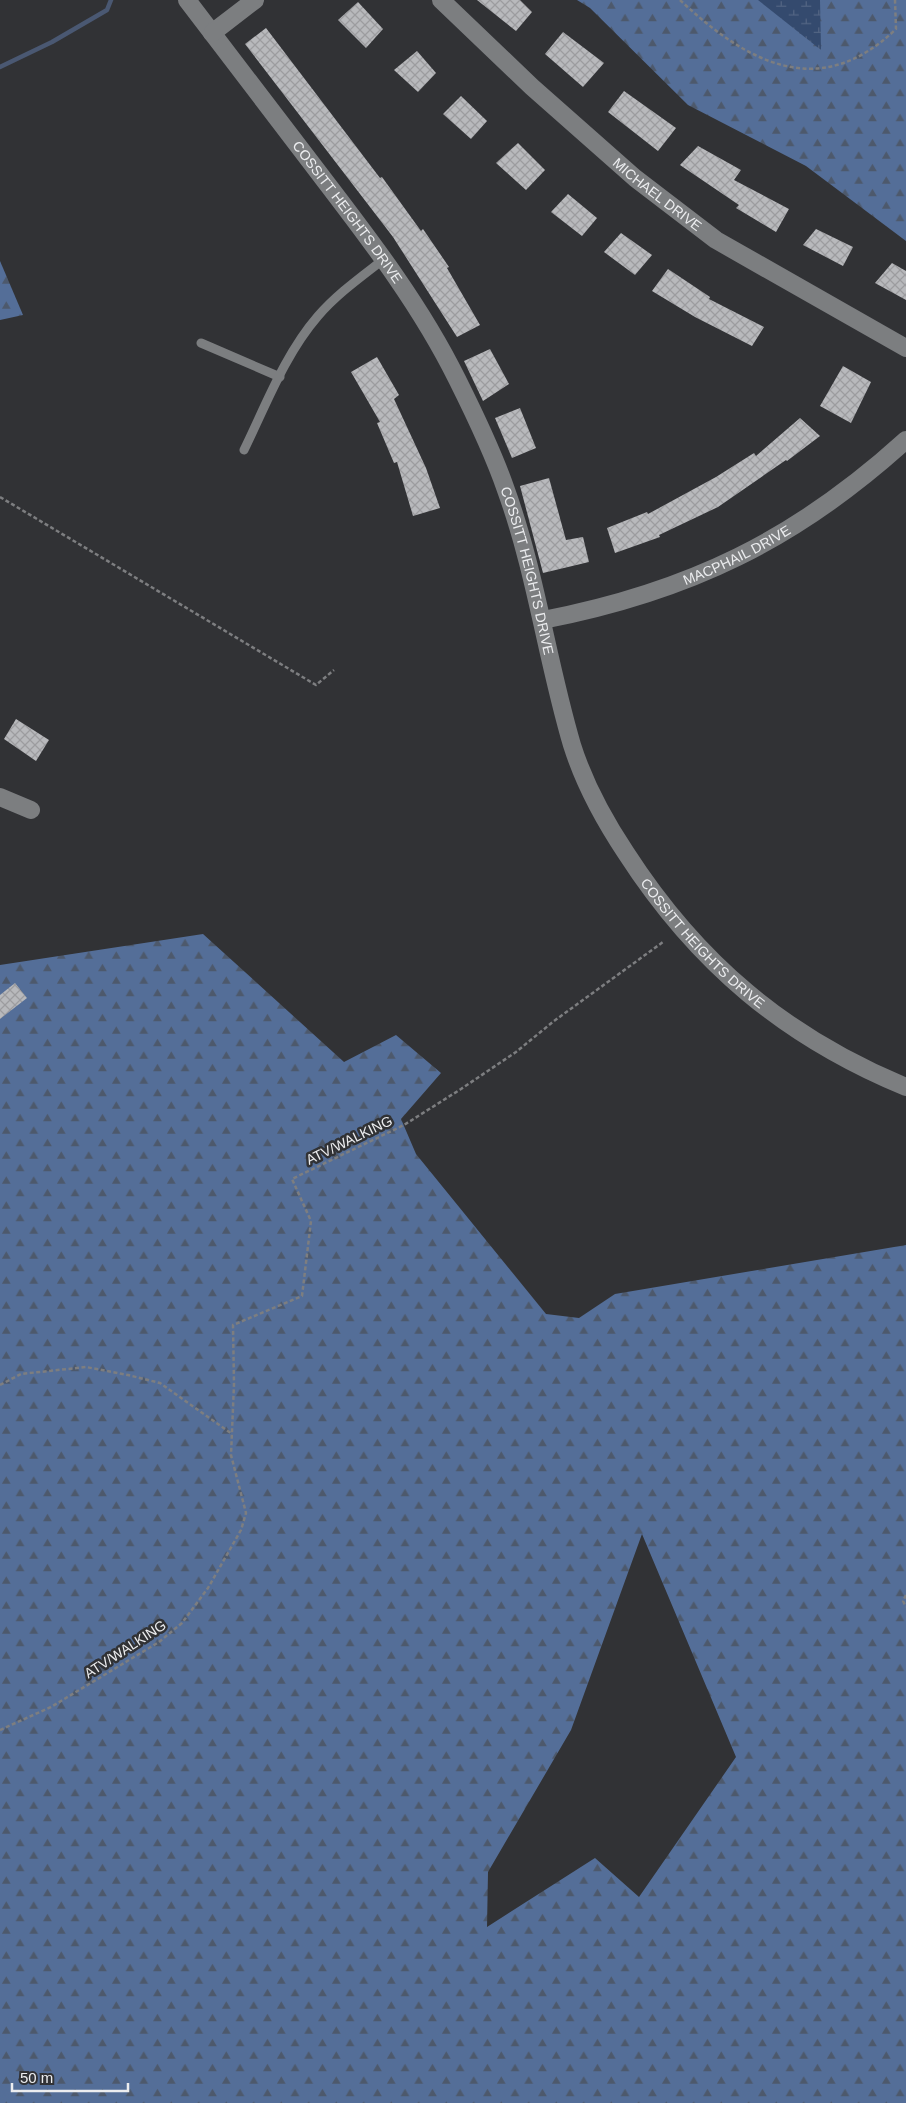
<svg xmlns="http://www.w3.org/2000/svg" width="906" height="2103" font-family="Helvetica,sans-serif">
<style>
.forest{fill:url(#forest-firs);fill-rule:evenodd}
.wetland{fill:url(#wetland-marsh)}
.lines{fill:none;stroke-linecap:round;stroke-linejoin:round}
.stream{stroke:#4a5872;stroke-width:4.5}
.building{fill:url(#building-cross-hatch)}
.path{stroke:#7d7e80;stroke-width:2.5;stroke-dasharray:4 2.5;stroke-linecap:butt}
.lane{stroke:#7c7e80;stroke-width:9}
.street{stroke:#7c7e80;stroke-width:18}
.labels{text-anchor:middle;stroke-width:5;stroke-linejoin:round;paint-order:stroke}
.street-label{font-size:14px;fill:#ecedef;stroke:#313235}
</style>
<defs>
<pattern id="forest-firs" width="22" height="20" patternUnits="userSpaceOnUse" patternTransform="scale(1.25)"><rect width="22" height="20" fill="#546e98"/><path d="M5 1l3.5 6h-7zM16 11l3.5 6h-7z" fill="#4d596c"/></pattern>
<pattern id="wetland-marsh" width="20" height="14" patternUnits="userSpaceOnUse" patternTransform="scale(1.25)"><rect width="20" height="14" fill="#344a6e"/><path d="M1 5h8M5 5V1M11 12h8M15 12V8" fill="none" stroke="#526483"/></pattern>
<pattern id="building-cross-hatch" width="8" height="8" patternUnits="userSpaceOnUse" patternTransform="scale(1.25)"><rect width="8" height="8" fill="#b8b9bc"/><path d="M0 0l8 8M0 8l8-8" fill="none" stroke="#9c9c9f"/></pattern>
</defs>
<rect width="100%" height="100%" fill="#313235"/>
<g class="forest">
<path d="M 577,0 L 906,0 L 906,241 L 806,166 L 688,105 L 590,8 Z"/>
<path d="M 0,261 L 23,315 L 0,320 Z"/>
<path d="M 203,934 L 344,1062 L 396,1035 L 441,1073 L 401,1119 L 416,1154 L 546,1314 L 579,1318 L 615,1294 L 906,1245 L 906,2103 L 0,2103 L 0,965 ZM 642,1534 L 736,1757 L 639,1897 L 595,1858 L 487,1927 L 488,1872 L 571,1730 Z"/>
</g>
<path class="wetland" d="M 758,0 L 820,0 L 821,50 Z"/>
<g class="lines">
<path class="stream" d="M 0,67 L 52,42 L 107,10 L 111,0"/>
</g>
<g class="building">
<path d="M 477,0 L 520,0 L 532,12 L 516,31 Z"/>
<path d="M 358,2 L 383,29 L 366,48 L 338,20 Z"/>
<path d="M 266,28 L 380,178 L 382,177 L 421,231 L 423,229 L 449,267 L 447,268 L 480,325 L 457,337 L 393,237 L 245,44 Z"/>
<path d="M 563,32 L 604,63 L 583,87 L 545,54 Z"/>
<path d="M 417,51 L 436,73 L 418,92 L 394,70 Z"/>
<path d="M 624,91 L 676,128 L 658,151 L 608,112 Z"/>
<path d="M 461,96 L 487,121 L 471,139 L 443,114 Z"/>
<path d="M 518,143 L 545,170 L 526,190 L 496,163 Z"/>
<path d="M 698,146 L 741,170 L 734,180 L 789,209 L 776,232 L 736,208 L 739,205 L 680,165 Z"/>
<path d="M 568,194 L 597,218 L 582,236 L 551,212 Z"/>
<path d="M 816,229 L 853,247 L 843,266 L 803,245 Z"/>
<path d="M 621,233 L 652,255 L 635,275 L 604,252 Z"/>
<path d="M 892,263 L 906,271 L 906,300 L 875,283 Z"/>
<path d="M 668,269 L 710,297 L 709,299 L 764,327 L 752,346 L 695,317 L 652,291 Z"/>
<path d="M 490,349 L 509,384 L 483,401 L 464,361 Z"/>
<path d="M 377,357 L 399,395 L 394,399 L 426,468 L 440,508 L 413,516 L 397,462 L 394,463 L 377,423 L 380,422 L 351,372 Z"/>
<path d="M 843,366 L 871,382 L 851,423 L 820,406 Z"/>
<path d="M 520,408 L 536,448 L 512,458 L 495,418 Z"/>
<path d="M 800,418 L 820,436 L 787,461 L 786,460 L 718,507 L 659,535 L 660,537 L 615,553 L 607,528 L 647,512 L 648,514 L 716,477 L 754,453 L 756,456 Z"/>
<path d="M 549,478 L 566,540 L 583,537 L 589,562 L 543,573 L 520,486 Z"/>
<path d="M 16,719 L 49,740 L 36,761 L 4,739 Z"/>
<path d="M 15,983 L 27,998 L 0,1019 L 0,995 Z"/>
</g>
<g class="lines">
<g class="path">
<path d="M 680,0 C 746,62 819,103 896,29 L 895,0"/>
<path d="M 0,497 L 316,685 L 334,670"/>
<path d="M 0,1385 L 21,1374 L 86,1367 L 128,1375 L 160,1383 L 232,1434"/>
<path d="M 906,1595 L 903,1601 L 906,1607"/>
<path d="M 0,1730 L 51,1707 L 159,1642 L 182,1623 L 208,1588 L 241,1530 L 246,1513 L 231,1455 L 234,1384 L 233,1325 L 302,1296 L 311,1221 L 292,1179 L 404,1125 L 461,1089 L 516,1052 L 554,1021 L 663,942"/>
</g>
<g class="lane">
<path d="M 201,343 L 280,377"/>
<path d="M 244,450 C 266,405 285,354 318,316 C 337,294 361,277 384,259"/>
</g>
<g class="street">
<path id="s1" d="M 187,0 C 232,59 277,118 322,177 C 371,241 421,306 457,379 C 475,415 493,452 506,490 C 536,573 547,661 572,745 C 584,783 604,820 626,853 C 697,963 785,1037 906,1087"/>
<path id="s2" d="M 441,0 L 532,87 L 635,178 L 716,240 L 906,348"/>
<path d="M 212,33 L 255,0"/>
<path id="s3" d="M 543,620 C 688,592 796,540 906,440"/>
<path d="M 0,797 L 31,810"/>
</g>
</g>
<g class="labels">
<g class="street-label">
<text dy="5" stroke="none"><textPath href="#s2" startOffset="291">MICHAEL DRIVE</textPath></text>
<text dy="5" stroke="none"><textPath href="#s1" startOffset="266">COSSITT HEIGHTS DRIVE</textPath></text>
<text dy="5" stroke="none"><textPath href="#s3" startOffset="205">MACPHAIL DRIVE</textPath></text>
<text dy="5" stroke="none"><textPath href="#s1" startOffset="671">COSSITT HEIGHTS DRIVE</textPath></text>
<text dy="5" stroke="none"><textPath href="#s1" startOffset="1091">COSSITT HEIGHTS DRIVE</textPath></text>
<text transform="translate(349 1140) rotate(-26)" y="5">ATV/WALKING</text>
<text transform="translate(125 1649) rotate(-33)" y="5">ATV/WALKING</text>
</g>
</g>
<path d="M12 2083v8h116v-8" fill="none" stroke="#ecedef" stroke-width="2.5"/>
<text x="20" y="2083" font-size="15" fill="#ecedef" stroke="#313235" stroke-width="4" paint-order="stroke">50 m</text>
</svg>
